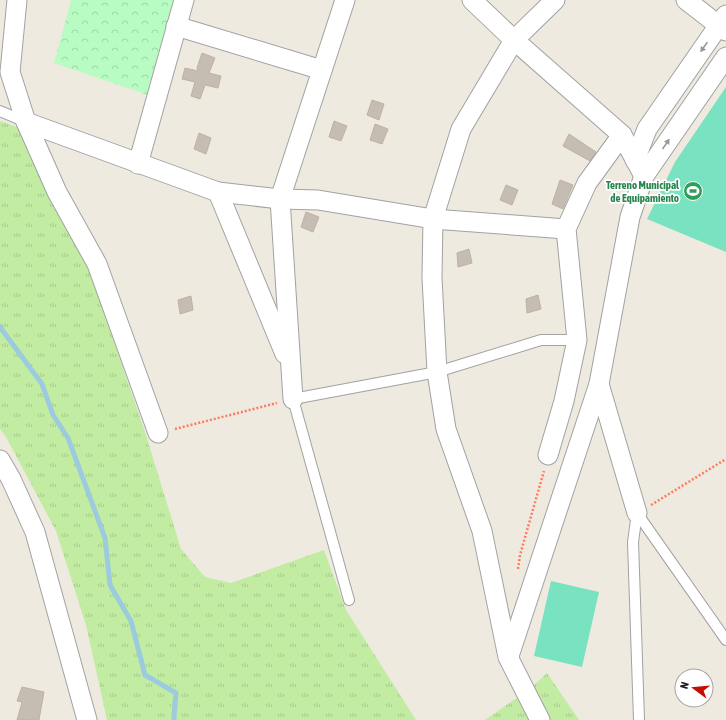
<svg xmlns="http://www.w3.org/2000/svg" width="726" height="720" font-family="'Asap Condensed',sans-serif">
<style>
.grass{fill:url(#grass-tufts)}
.park{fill:url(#park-crowns)}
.pitch{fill:#79e2c0}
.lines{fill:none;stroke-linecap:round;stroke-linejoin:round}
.stream{stroke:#9dcbde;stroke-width:5}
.building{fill:#c5bcb3;stroke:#c0b1a2}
.service-casing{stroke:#a2a2a2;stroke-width:12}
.minor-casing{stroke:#a2a2a2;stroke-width:21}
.path{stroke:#ff7b60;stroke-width:2.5;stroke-dasharray:2 2;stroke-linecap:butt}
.service{stroke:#fff;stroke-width:10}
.minor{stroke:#fff;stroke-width:19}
.oneway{fill:#989898}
.labels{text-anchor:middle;stroke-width:3.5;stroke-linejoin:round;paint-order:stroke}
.leisure-label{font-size:11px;font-weight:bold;fill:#27864d;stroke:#fff;text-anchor:end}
</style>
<defs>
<pattern id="grass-tufts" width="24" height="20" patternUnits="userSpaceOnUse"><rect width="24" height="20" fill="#c1eca2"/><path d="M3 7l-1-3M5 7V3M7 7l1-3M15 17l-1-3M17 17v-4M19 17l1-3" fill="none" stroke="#a5ca8b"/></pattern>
<pattern id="park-crowns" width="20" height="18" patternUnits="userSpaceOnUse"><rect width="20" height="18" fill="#b9fcc3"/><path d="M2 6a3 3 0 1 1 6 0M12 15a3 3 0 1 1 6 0" fill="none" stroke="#9ed7a7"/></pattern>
</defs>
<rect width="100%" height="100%" fill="#eeeae0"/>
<g class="grass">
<path d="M 0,121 L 17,127 L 90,272 L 145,432 L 181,549 L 205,577 L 231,583 L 324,550 L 346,610 L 416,720 L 107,720 L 86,625 L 56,531 L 6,437 L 0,429 Z"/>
<path d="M 547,673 L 579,720 L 485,720 L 531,688 Z"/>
</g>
<path class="park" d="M 71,0 L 177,0 L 148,95 L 54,63 Z"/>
<g class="pitch">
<path d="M 726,87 L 726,252 L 647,219 L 675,162 Z"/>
<path d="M 551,581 L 599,592 L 582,667 L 534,656 Z"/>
</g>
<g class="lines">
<path class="stream" d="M 0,327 L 42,384 L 53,415 L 68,438 L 105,538 L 110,585 L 131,621 L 145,675 L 176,693 L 174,716 L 174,720"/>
</g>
<g class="building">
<path d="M 202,53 L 215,58 L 209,73 L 221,76 L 218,88 L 205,85 L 200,99 L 191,96 L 195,82 L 182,79 L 185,68 L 198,71 L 197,68 Z"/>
<path d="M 372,100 L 384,104 L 379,120 L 367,115 Z"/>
<path d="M 334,121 L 347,126 L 341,141 L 329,137 Z"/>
<path d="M 375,124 L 388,129 L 382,144 L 370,140 Z"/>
<path d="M 199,133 L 211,138 L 206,154 L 194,149 Z"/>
<path d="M 569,134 L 596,152 L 590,161 L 563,146 Z"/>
<path d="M 560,180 L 573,185 L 563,209 L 552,204 Z"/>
<path d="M 506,185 L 518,190 L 512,205 L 500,200 Z"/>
<path d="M 306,212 L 319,217 L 313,232 L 301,227 Z"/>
<path d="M 469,249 L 472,263 L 458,267 L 457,253 Z"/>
<path d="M 538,295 L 541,309 L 527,313 L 526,299 Z"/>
<path d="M 191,296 L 193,310 L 180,314 L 178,300 Z"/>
<path d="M 22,687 L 44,692 L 39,720 L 17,720 L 22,702 L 17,701 Z"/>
</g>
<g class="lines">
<g class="service-casing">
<g id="service">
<path d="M 0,111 L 26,122"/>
<path d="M 637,513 L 633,542 L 639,720"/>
<path d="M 637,513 L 726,640"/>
<path d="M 349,600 L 293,399 L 437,372 L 541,340 L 577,340"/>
</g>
</g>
<g class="minor-casing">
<g id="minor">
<path d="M 17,0 L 10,72 L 26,122 L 57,192 L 97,264 L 158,433"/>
<path d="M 472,0 L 514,40 L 622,135 L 644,176"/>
<path d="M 686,0 L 726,31"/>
<path d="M 176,26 L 322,70"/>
<path d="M 26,122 L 218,192 L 280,199 L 318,200 L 433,219 L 566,229"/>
<path d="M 635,160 L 647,129 L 726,15"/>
<path d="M 138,164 L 184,0"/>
<path d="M 218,192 L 285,354"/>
<path d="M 599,384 L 637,513"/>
<path d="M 293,399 L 280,199 L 345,0"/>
<path d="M 548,455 L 564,401 L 577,340 L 566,229 L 587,183 L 622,135"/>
<path d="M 0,460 L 11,479 L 35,532 L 87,720"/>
<path d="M 509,656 L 599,384 L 630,217 L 644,176 L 726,57"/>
<path d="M 540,720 L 508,657 L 482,531 L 446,429 L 437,372 L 432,278 L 433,219 L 461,129 L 514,40 L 555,0"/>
</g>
</g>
<g class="path">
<path d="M 175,429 L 277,403"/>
<path d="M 651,505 L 726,459"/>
<path d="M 518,569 L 520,555 L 544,471"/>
</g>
<use href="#service" class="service"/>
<use href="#minor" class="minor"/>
</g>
<defs><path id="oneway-solid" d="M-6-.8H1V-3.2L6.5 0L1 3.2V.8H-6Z"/></defs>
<g class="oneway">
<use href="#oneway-solid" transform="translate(704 47) rotate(125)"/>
<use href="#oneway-solid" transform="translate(666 144) rotate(-56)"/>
</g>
<defs>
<g id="stadium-disc" transform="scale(1)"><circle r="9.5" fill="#2e9e5b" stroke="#fff"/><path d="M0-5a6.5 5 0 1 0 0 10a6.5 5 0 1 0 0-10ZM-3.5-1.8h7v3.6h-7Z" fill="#fff"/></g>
</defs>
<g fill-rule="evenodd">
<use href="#stadium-disc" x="693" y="191"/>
</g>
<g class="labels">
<g class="leisure-label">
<text x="679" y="189">Terreno Municipal<tspan x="679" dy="13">de Equipamiento</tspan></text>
</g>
</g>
<g transform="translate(694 688) rotate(286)"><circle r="19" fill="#ffffff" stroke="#a4a4a4"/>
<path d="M0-3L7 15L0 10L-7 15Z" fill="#c70d00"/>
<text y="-6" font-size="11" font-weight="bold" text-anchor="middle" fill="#1b1b1b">N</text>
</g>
</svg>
